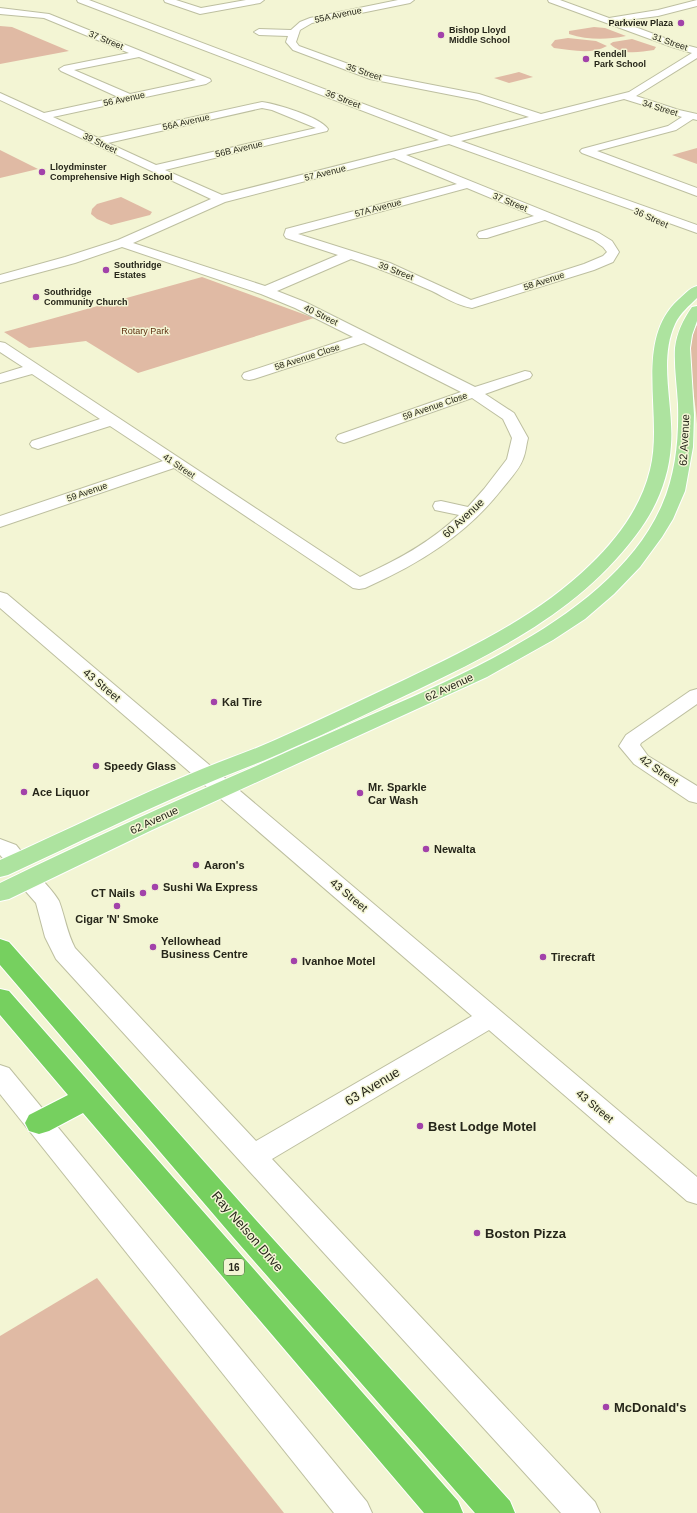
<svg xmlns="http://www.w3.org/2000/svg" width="697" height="1513" font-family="Arial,sans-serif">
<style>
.green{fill:#e0baa4}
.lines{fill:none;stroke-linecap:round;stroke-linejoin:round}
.minor-casing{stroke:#bdbfa0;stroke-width:2}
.major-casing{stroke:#fff;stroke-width:2}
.highway-casing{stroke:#fff;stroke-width:2}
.minor{fill:#fff;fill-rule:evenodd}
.major{fill:#ade39f;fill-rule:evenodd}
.highway{fill:#76d05f;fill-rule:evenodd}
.poi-dot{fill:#a242aa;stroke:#f3f5d4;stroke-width:1.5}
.labels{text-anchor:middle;stroke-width:3;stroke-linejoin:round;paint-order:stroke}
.far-street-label{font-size:9px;fill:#26261a;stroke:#f3f5d4}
.far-poi-label{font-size:9px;font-weight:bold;fill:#26261a;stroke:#f3f5d4;text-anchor:start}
.far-park-label{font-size:9px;fill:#5f3112;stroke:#f3f5d4}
.shield{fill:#f3f5d4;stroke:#646452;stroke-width:1}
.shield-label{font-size:10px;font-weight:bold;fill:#26261a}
.street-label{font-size:11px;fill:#26261a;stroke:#f3f5d4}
.poi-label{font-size:11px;font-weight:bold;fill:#26261a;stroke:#f3f5d4;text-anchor:start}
.near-street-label{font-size:13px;fill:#26261a;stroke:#f3f5d4}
.near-poi-label{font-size:13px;font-weight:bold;fill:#26261a;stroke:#f3f5d4;text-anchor:start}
</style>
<rect width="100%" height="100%" fill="#f3f5d4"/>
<g class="green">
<path d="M 0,26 L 12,27 L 69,51 L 0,64 Z"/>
<path d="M 594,27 L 605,28 L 626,36 C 606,40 588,40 569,34 L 569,31 Z"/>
<path d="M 568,38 L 596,41 L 607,46 C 591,55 572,50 554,48 L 551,45 L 555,40 Z"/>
<path d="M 632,39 L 656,47 L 654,50 C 638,52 623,56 610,44 L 613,42 Z"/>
<path d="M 519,72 L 533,77 L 509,83 L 494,78 Z"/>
<path d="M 697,148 L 697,164 L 672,155 Z"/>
<path d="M 0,150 L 38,169 L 0,178 Z"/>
<path d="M 121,197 L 152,212 L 150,215 L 111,225 L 97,219 L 91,214 L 92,209 L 97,204 Z"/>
<path d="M 202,277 L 314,318 L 138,373 L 86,341 L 29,348 L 4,332 Z"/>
<path d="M 697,325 L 697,424 C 696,398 683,345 697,325 Z"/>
<path d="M 97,1278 L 284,1513 L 0,1513 L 0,1336 Z"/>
</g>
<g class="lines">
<g class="minor-casing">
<g id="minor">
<path d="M 77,0 L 89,0 L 451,137 L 529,117 L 477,100 L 370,79 L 293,50 L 286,42 L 288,36 L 259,35 L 254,32 L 259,29 L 291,30 L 300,22 L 310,18 L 398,0 L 414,0 L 410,3 L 312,23 L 300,30 L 296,42 L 299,46 L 376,74 L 479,94 L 541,114 L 629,92 L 692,53 L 672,47 L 549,2 L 548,0 L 560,0 L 609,18 L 658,10 L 697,0 L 697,6 L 658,16 L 619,21 L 678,43 L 697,48 L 697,58 L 636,96 L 679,110 L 697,114 L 697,120 L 693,119 L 676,130 L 597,151 L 697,188 L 697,196 L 582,153 L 580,151 L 582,149 L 668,126 L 682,117 L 624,99 L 461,141 L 697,225 L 697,233 L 449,144 L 406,155 L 599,233 L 612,241 L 619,252 L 613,262 L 594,270 L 472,308 C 456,305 446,298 432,291 C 405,279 378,268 351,259 L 277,291 L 305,302 L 475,387 L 525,371 L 530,372 L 532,375 L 530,378 L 485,394 L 514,413 L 528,438 C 526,445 526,452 523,459 C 519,470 509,480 502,489 C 466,535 419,564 365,588 L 359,589 L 353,588 L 174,468 L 0,527 L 0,516 L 163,461 L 110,426 L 44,447 L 38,449 L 32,447 L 30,444 L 32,441 L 100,419 L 32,374 L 0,383 L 0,374 L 23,367 L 0,352 L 0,342 L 5,343 L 360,577 C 396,561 431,542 459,515 L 435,510 L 433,506 L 435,502 L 441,501 L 468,507 L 484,489 L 504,463 L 507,459 L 512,438 L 503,419 L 472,398 L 350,441 L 344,443 L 338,441 L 336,438 L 338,435 L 461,392 L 364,343 L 254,379 L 249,380 L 244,379 L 242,376 L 244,373 L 353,337 L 295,308 L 261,294 L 122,247 L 75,263 L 0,283 L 0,275 L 65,257 L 118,240 L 211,199 L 0,100 L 0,93 L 44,113 L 118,97 L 61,71 L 59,69 L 64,66 L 129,53 L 44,18 L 0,14 L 0,8 L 49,14 L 210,79 L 211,81 L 206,84 L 53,117 L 98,138 L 262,102 C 277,104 320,117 328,129 L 327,131 L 165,170 L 222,195 L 439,140 L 78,2 ZM 139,57 L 196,80 L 130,94 L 74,70 ZM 262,108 L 272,110 L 316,128 L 156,165 L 108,143 ZM 394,158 L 457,184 L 286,229 L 284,235 L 286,238 L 338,255 L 265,286 L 133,243 L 225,202 ZM 467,188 L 534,216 L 479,232 L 477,235 L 479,238 L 487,238 L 545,220 L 593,240 L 603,247 L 607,252 L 603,256 L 584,264 L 471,300 L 390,263 L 298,234 Z"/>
<path d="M 164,0 L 176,0 L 201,8 L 246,0 L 264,0 L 260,3 L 200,14 L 165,2 Z"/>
<path d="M 0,592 L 7,594 L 697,1177 L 697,1204 L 687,1201 L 489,1030 L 272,1159 L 595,1502 L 600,1513 L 561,1513 L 56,959 L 45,937 L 36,903 L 15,879 L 19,874 C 24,872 29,871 34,873 C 40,876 56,895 59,901 C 65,917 67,933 75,948 L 256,1141 L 472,1016 L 0,608 Z"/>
<path d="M 697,689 L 697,704 L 641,743 L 640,745 L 648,756 L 697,786 L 697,803 L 689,801 L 634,764 L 619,746 L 626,735 L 690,691 Z"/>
<path d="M 0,839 L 16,845 L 29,861 L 26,866 C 13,870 9,865 0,855 Z"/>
<path d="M 0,1065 L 9,1068 L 367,1502 L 372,1513 L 334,1513 L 0,1094 Z"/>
</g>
</g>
<g class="major-casing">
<g id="major">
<path d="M 697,286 L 697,298 C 689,306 680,313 675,324 C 658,361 674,406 671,445 C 669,478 656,509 636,535 C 581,609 500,650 419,689 C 376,709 334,730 290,749 C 265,761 239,770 213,781 C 144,810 77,843 8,875 L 0,877 L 0,860 C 67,830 134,797 202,769 C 226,759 251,751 275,740 C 318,721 361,700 404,680 C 470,648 538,616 591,564 C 618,538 641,507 650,470 C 664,416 633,342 678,300 C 684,295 689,288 697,286 Z"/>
<path d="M 697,306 L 697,321 L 692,335 L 690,348 L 694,415 L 693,447 L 685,491 L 673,519 L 662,537 L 640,567 L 614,594 L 585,619 L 553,640 L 487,677 L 152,830 L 9,899 L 0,901 L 0,883 C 84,842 170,803 256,766 C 297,747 339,729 380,711 C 476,669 618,607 662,505 C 676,473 679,438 678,404 C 677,385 674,367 675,348 C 677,332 683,320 692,307 Z"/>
</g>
</g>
<g class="highway-casing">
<g id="highway">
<path d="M 0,939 L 9,942 L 255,1219 L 510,1501 L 515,1513 L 475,1513 L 233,1237 L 0,965 Z"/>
<path d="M 0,989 L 9,991 L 458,1501 L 463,1513 L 424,1513 L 83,1113 L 49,1131 L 39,1134 L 29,1131 L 25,1123 L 29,1115 L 68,1095 L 0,1015 Z"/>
</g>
</g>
<use href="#minor" class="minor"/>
<use href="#major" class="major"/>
<use href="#highway" class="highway"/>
</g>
<g class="poi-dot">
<circle cx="681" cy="23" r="4"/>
<circle cx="441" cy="35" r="4"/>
<circle cx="586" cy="59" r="4"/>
<circle cx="42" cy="172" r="4"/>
<circle cx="106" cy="270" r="4"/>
<circle cx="36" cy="297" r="4"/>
<circle cx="214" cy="702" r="4"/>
<circle cx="96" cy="766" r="4"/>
<circle cx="24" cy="792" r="4"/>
<circle cx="360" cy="793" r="4"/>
<circle cx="426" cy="849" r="4"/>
<circle cx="196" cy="865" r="4"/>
<circle cx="155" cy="887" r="4"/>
<circle cx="143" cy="893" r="4"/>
<circle cx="117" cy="906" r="4"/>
<circle cx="153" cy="947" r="4"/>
<circle cx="543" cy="957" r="4"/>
<circle cx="294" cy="961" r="4"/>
<circle cx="420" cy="1126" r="4"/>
<circle cx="477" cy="1233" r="4"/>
<circle cx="606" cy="1407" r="4"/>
</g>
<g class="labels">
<g class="far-street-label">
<text transform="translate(338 15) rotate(-12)" y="3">55A Avenue</text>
<text transform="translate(106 40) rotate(22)" y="3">37 Street</text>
<text transform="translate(670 42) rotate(19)" y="3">31 Street</text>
<text transform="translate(364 72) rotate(18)" y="3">35 Street</text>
<text transform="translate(124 99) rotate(-12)" y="3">56 Avenue</text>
<text transform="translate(343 99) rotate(21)" y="3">36 Street</text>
<text transform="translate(660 108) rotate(17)" y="3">34 Street</text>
<text transform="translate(186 122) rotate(-13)" y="3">56A Avenue</text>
<text transform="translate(100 143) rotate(25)" y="3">39 Street</text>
<text transform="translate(239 149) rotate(-13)" y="3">56B Avenue</text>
<text transform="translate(325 173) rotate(-14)" y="3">57 Avenue</text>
<text transform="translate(510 202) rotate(22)" y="3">37 Street</text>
<text transform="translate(378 208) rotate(-15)" y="3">57A Avenue</text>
<text transform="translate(651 218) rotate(24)" y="3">36 Street</text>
<text transform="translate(396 271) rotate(21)" y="3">39 Street</text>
<text transform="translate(544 281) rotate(-18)" y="3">58 Avenue</text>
<text transform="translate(321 315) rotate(26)" y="3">40 Street</text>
<text transform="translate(307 357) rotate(-18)" y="3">58 Avenue Close</text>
<text transform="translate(435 406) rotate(-19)" y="3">59 Avenue Close</text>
<text transform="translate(179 466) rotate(34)" y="3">41 Street</text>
<text transform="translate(87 492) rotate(-19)" y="3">59 Avenue</text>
</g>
<g class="far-poi-label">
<text x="673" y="26" text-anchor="end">Parkview Plaza</text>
<text x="449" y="33">Bishop Lloyd<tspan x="449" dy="10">Middle School</tspan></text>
<text x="594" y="57">Rendell<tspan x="594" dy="10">Park School</tspan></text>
<text x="50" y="170">Lloydminster<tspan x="50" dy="10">Comprehensive High School</tspan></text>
<text x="114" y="268">Southridge<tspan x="114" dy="10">Estates</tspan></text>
<text x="44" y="295">Southridge<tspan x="44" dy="10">Community Church</tspan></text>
</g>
<g class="far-park-label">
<text x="145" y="334">Rotary Park</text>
</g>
<rect class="shield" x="224" y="1259" width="20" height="16" rx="3"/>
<g class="shield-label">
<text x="234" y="1271">16</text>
</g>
<g class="street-label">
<text transform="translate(684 440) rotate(-87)" y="4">62 Avenue</text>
<text transform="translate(463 518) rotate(-43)" y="4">60 Avenue</text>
<text transform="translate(102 685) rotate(40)" y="4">43 Street</text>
<text transform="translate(449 687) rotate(-25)" y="4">62 Avenue</text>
<text transform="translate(659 770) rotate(35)" y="4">42 Street</text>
<text transform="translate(154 820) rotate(-25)" y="4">62 Avenue</text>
<text transform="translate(349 895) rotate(40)" y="4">43 Street</text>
<text transform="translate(595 1106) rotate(40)" y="4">43 Street</text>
</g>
<g class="poi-label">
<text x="222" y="706">Kal Tire</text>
<text x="104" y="770">Speedy Glass</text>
<text x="368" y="791">Mr. Sparkle<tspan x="368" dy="13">Car Wash</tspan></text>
<text x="32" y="796">Ace Liquor</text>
<text x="434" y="853">Newalta</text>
<text x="204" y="869">Aaron's</text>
<text x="163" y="891">Sushi Wa Express</text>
<text x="135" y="897" text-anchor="end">CT Nails</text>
<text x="117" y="923" text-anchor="middle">Cigar 'N' Smoke</text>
<text x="161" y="945">Yellowhead<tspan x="161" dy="13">Business Centre</tspan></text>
<text x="551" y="961">Tirecraft</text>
<text x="302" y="965">Ivanhoe Motel</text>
</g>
<g class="near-street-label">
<text transform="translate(372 1086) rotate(-31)" y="5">63 Avenue</text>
<text transform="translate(248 1231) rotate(49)" y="5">Ray Nelson Drive</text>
</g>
<g class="near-poi-label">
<text x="428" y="1131">Best Lodge Motel</text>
<text x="485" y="1238">Boston Pizza</text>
<text x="614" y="1412">McDonald's</text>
</g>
</g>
</svg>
